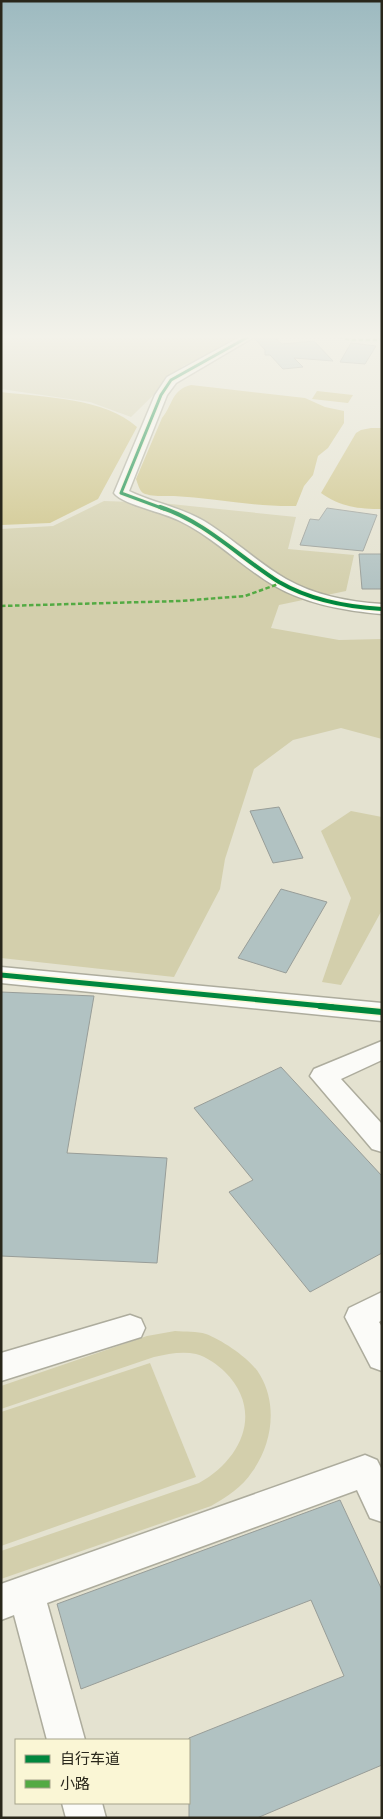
<svg xmlns="http://www.w3.org/2000/svg" width="383" height="1819" font-family="Barlow,'Noto Sans SC',sans-serif">
<style>
.green{fill:#d3cfac}
.water{fill:#ccc283}
.building{fill:#b1c2c2;stroke:#989d98}
.lines{fill:none;stroke-linecap:round;stroke-linejoin:round}
.minor-casing{stroke:#adac9d;stroke-width:3}
.minor{fill:#fbfbf8;fill-rule:evenodd}
.quiet{stroke:#53aa43;stroke-width:2.5;stroke-dasharray:4.5 2.5;stroke-linecap:butt}
.cycleway-far3-casing{stroke:#faf6d5;stroke-width:5}
.cycleway-far2-casing{stroke:#faf6d5;stroke-width:6}
.cycleway-far1-casing{stroke:#faf6d5;stroke-width:8}
.cycleway-casing{stroke:#faf6d5;stroke-width:9}
.cycleway-far3{stroke:#00873e;stroke-width:3}
.cycleway-far2{stroke:#00873e;stroke-width:4}
.cycleway-far1{stroke:#00873e;stroke-width:5}
.cycleway{stroke:#00873e;stroke-width:6}
</style>
<rect width="100%" height="100%" fill="#e4e2d0"/>
<g class="green">
<path d="M 1,337 L 237,337 L 211,353 L 183,366 L 131,417 L 90,402 L 1,389 Z"/>
<path d="M 104,501 L 161,503 L 296,517 L 288,549 L 354,555 L 346,591 L 279,605 L 271,628 L 339,640 L 382,639 L 382,739 L 341,728 L 293,740 L 254,769 L 225,859 L 220,889 L 174,977 L 1,958 L 1,529 L 53,526 Z"/>
<path d="M 351,811 L 382,817 L 382,910 L 341,985 L 322,982 L 351,898 L 321,831 Z"/>
<path d="M 175,1331 C 185,1332 197,1331 206,1334 C 222,1340 251,1359 260,1375 C 278,1405 272,1445 252,1472 C 242,1487 227,1497 211,1506 L 1,1579 L 1,1551 L 199,1483 C 242,1459 264,1411 225,1372 C 218,1365 207,1357 196,1354 C 182,1351 168,1354 154,1357 L 1,1409 L 1,1386 L 147,1336 Z"/>
<path d="M 150,1363 L 196,1477 L 1,1546 L 1,1412 Z"/>
</g>
<g class="water">
<path d="M 191,385 L 305,398 L 325,407 L 344,411 L 344,423 L 328,448 L 318,456 L 313,475 L 304,486 L 296,506 C 255,507 214,498 174,496 C 165,496 151,497 143,493 C 139,490 138,484 136,479 L 162,418 C 173,405 171,390 191,385 Z"/>
<path d="M 317,391 L 353,395 L 348,403 L 312,399 Z"/>
<path d="M 1,392 C 42,397 106,398 137,427 L 98,499 L 50,523 L 1,525 Z"/>
<path d="M 371,428 L 382,428 L 382,509 C 358,509 341,507 321,493 L 356,433 L 361,430 Z"/>
</g>
<g class="building">
<path d="M 256,337 L 274,337 L 282,344 L 314,341 L 333,361 L 294,358 L 303,367 L 283,369 L 270,355 L 265,355 L 265,350 L 255,339 Z"/>
<path d="M 351,343 L 376,346 L 365,364 L 340,362 Z"/>
<path d="M 327,508 L 377,515 L 363,551 L 300,545 L 310,519 L 319,520 Z"/>
<path d="M 359,554 L 382,554 L 382,589 L 362,589 Z"/>
<path d="M 279,807 L 303,858 L 273,863 L 250,811 Z"/>
<path d="M 281,889 L 327,902 L 286,973 L 238,958 Z"/>
<path d="M 1,992 L 94,996 L 67,1153 L 167,1158 L 157,1263 L 1,1256 Z"/>
<path d="M 281,1067 L 382,1176 L 382,1253 L 310,1292 L 229,1192 L 253,1180 L 194,1108 Z"/>
<path d="M 340,1500 L 382,1590 L 382,1765 L 257,1818 L 189,1818 L 189,1738 L 344,1676 L 311,1600 L 81,1689 L 57,1604 Z"/>
</g>
<g class="lines">
<g class="minor-casing">
<g id="minor">
<path d="M 240,337 L 254,337 L 176,383 L 167,395 L 129,491 C 154,503 180,507 204,521 C 232,538 257,562 286,579 C 314,595 349,602 382,604 L 382,614 C 346,611 306,604 275,586 C 242,567 215,538 180,521 C 166,513 121,504 114,493 L 155,395 L 167,377 Z"/>
<path d="M 1,967 L 382,1003 L 382,1021 L 1,983 Z"/>
<path d="M 382,1041 L 382,1060 L 341,1079 L 382,1124 L 382,1152 L 372,1149 L 310,1076 L 314,1069 Z"/>
<path d="M 382,1292 L 382,1320 L 379,1322 L 382,1327 L 382,1371 L 371,1367 L 345,1317 L 349,1308 Z"/>
<path d="M 130,1315 L 141,1319 L 145,1328 L 141,1337 L 1,1381 L 1,1353 Z"/>
<path d="M 365,1455 L 377,1460 L 382,1470 L 382,1522 L 370,1518 L 357,1490 L 47,1603 L 85,1740 L 47,1740 L 14,1615 L 1,1620 L 1,1584 Z"/>
<path d="M 62,1803 L 102,1803 L 106,1818 L 66,1818 Z"/>
</g>
</g>
<use href="#minor" class="minor"/>
<g class="quiet">
<path d="M 338,337 L 352,340 L 382,340"/>
<path d="M 1,606 L 180,601 L 245,596 L 281,583"/>
</g>
<g class="cycleway-far3-casing">
<path id="cycleway-far3" d="M 164,509 L 121,493 L 161,395 L 171,380 L 248,337"/>
</g>
<g class="cycleway-far2-casing">
<path id="cycleway-far2" d="M 160,507 C 206,522 239,557 279,582 C 310,600 347,607 382,609"/>
</g>
<g class="cycleway-far1-casing">
<path id="cycleway-far1" d="M 1,975 L 333,1007"/>
</g>
<g class="cycleway-casing">
<path id="cycleway" d="M 320,1006 L 382,1012"/>
</g>
<use href="#cycleway-far3" class="cycleway-far3"/>
<use href="#cycleway-far2" class="cycleway-far2"/>
<use href="#cycleway-far1" class="cycleway-far1"/>
<use href="#cycleway" class="cycleway"/>
</g>
<linearGradient id="sky" x2="0" y2="1"><stop stop-color="#9dbac0"/><stop offset="0.57" stop-color="#f3f2ea"/><stop offset="1" stop-color="#f3f2ea" stop-opacity="0"/></linearGradient>
<rect width="383" height="591" fill="url(#sky)"/>
<rect width="383" height="1819" fill="none" stroke="#29271b" stroke-width="5"/>
<rect x="15" y="1739" width="175" height="65" fill="#faf6d5" stroke="#a6a38b"/>
<rect x="25" y="1755" width="25" height="8" fill="#00873e" stroke="#a6a38b"/>
<text x="60" y="1764" font-size="15" fill="#29271b">自行车道</text>
<rect x="25" y="1780" width="25" height="8" fill="#53aa43" stroke="#a6a38b"/>
<text x="60" y="1789" font-size="15" fill="#29271b">小路</text>
</svg>
